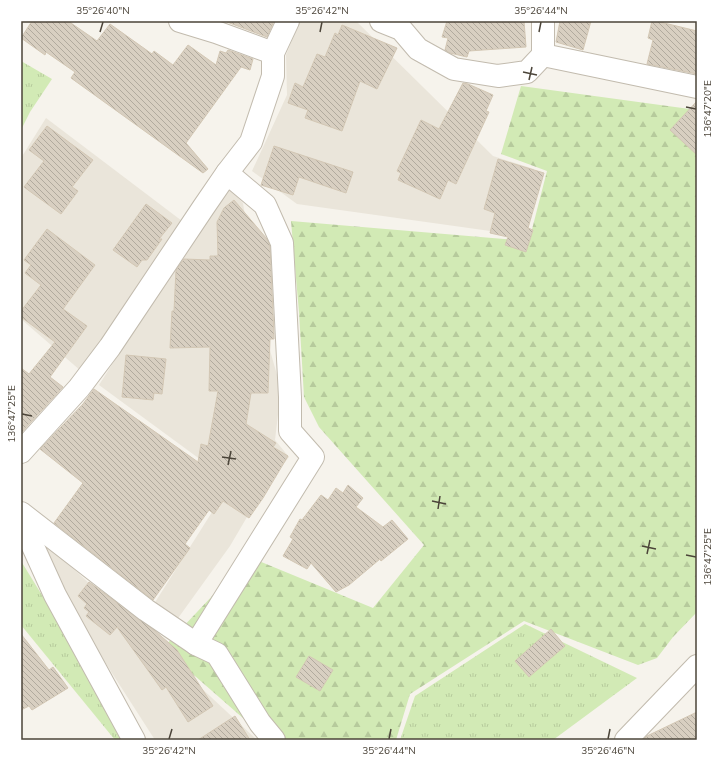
<svg xmlns="http://www.w3.org/2000/svg" width="718" height="761" font-family="Mulish,sans-serif">
<style>
.residential{fill:#eae5da}
.grass{fill:url(#grass-tufts)}
.forest{fill:url(#forest-firs)}
.building{fill:url(#building-back-hatch);stroke:#d3c7b4}
.lines{fill:none;stroke-linecap:round;stroke-linejoin:round}
.minor-casing{stroke:#c2bbae;stroke-width:24}
.minor{stroke:#fff;stroke-width:22}
.ticks{fill:none;stroke:#4b4439;stroke-width:1.5}
.neatline{fill:none;stroke:#4b4439;stroke-width:1.5}
.ticks-label{font-size:10px;text-anchor:middle;fill:#4b4439}
</style>
<defs>
<pattern id="grass-tufts" width="24" height="20" patternUnits="userSpaceOnUse"><rect width="24" height="20" fill="#d2eab5"/><path d="M3 7l-1-3M5 7V3M7 7l1-3M15 17l-1-3M17 17v-4M19 17l1-3" fill="none" stroke="#b6ca9c"/></pattern>
<pattern id="forest-firs" width="22" height="20" patternUnits="userSpaceOnUse"><rect width="22" height="20" fill="#d2eab5"/><path d="M5 1l3.5 6h-7zM16 11l3.5 6h-7z" fill="#b6ca9c"/></pattern>
<pattern id="building-back-hatch" width="6" height="6" patternUnits="userSpaceOnUse"><rect width="6" height="6" fill="#d8cfc1"/><path d="M-1 5l2 2M0 0l6 6M5-1l2 2" fill="none" stroke="#b1aa9e"/></pattern>
</defs>
<rect width="100%" height="100%" fill="#f6f3ec"/>
<g class="residential">
<path d="M 300,21 L 356,21 L 493,156 L 534,169 L 512,234 L 297,204 L 252,171 L 287,95 L 286,55 Z"/>
<path d="M 46,118 L 182,221 L 81,371 L 21,319 L 21,158 Z"/>
<path d="M 226,185 L 243,203 L 260,315 L 281,389 L 275,440 L 289,457 L 260,495 L 230,546 L 176,621 L 154,604 L 231,482 L 99,385 Z"/>
<path d="M 32,530 L 257,740 L 155,740 L 58,589 Z"/>
</g>
<g class="grass">
<path d="M 21,61 L 52,79 L 30,112 L 21,130 Z"/>
<path d="M 21,561 L 45,600 L 127,740 L 115,740 L 21,625 Z"/>
<path d="M 525,624 L 637,678 L 553,740 L 400,740 L 415,696 Z"/>
</g>
<path class="forest" d="M 521,86 L 697,110 L 697,612 L 673,637 L 657,658 L 638,665 L 524,621 L 410,694 L 396,740 L 268,740 L 163,648 L 249,557 L 373,608 L 424,545 L 319,427 L 304,397 L 299,312 L 291,221 L 529,241 L 547,171 L 501,154 Z"/>
<g class="building">
<path d="M 32,21 L 68,21 L 97,41 L 110,24 L 152,54 L 154,51 L 173,65 L 188,45 L 216,65 L 220,51 L 226,53 L 228,50 L 253,59 L 250,70 L 241,67 L 186,143 L 208,169 L 203,173 L 71,78 L 75,72 L 46,52 L 45,55 L 21,38 Z"/>
<path d="M 227,21 L 274,21 L 267,37 L 227,22 Z"/>
<path d="M 447,21 L 524,21 L 526,47 L 469,51 L 467,57 L 450,53 L 445,50 L 448,38 L 442,37 Z"/>
<path d="M 560,21 L 591,21 L 583,50 L 556,42 Z"/>
<path d="M 652,21 L 656,21 L 697,31 L 697,74 L 647,64 L 653,40 L 648,38 Z"/>
<path d="M 342,25 L 397,48 L 377,89 L 360,81 L 342,131 L 305,118 L 308,110 L 288,103 L 295,83 L 303,87 L 317,54 L 325,57 L 335,33 L 338,35 Z"/>
<path d="M 463,83 L 468,84 L 493,95 L 486,111 L 489,112 L 456,184 L 448,180 L 440,199 L 398,180 L 401,173 L 397,171 L 421,120 L 439,129 Z"/>
<path d="M 697,101 L 697,155 L 670,130 Z"/>
<path d="M 47,126 L 93,160 L 72,187 L 78,191 L 61,214 L 24,187 L 44,161 L 29,150 Z"/>
<path d="M 274,146 L 353,172 L 346,193 L 299,177 L 293,195 L 261,185 Z"/>
<path d="M 498,159 L 544,173 L 528,228 L 533,230 L 526,252 L 505,245 L 508,237 L 490,233 L 495,213 L 484,209 Z"/>
<path d="M 234,200 L 267,239 L 270,246 L 274,335 L 274,339 L 270,339 L 268,393 L 251,393 L 246,424 L 276,443 L 273,447 L 288,456 L 263,498 L 249,518 L 223,501 L 214,514 L 209,510 L 185,544 L 190,548 L 153,600 L 54,523 L 83,483 L 40,449 L 83,404 L 94,389 L 198,462 L 201,444 L 208,446 L 218,391 L 209,391 L 210,347 L 170,348 L 172,311 L 174,311 L 176,270 L 184,259 L 210,260 L 210,256 L 218,256 L 217,222 L 224,208 Z"/>
<path d="M 146,204 L 172,223 L 159,239 L 162,239 L 147,260 L 142,260 L 137,267 L 113,250 Z"/>
<path d="M 47,229 L 95,265 L 63,309 L 87,326 L 50,377 L 63,387 L 21,433 L 21,368 L 29,374 L 55,342 L 21,317 L 21,311 L 41,285 L 25,273 L 31,265 L 24,260 Z"/>
<path d="M 126,355 L 166,359 L 162,394 L 154,393 L 153,400 L 122,397 Z"/>
<path d="M 348,485 L 363,498 L 356,507 L 383,527 L 392,520 L 408,539 L 381,561 L 380,559 L 349,585 L 336,592 L 311,563 L 307,569 L 283,556 L 293,539 L 290,537 L 300,519 L 302,520 L 321,495 L 328,500 L 336,488 L 343,493 Z"/>
<path d="M 89,582 L 154,630 L 177,650 L 213,706 L 188,722 L 166,687 L 162,690 L 117,627 L 110,635 L 86,616 L 89,612 L 84,608 L 87,604 L 78,596 Z"/>
<path d="M 551,629 L 565,646 L 529,677 L 515,661 Z"/>
<path d="M 21,634 L 49,670 L 53,667 L 68,688 L 32,710 L 29,706 L 21,710 Z"/>
<path d="M 309,656 L 333,670 L 320,691 L 296,677 Z"/>
<path d="M 697,712 L 697,740 L 643,740 L 647,736 Z"/>
<path d="M 235,716 L 250,740 L 198,740 Z"/>
</g>
<g class="lines">
<g class="minor-casing">
<g id="minor">
<path d="M 180,21 L 216,32 L 273,53"/>
<path d="M 381,21 L 401,29 L 418,49 L 454,69 L 498,76 L 527,72 L 543,55 L 543,21"/>
<path d="M 543,55 L 697,87"/>
<path d="M 21,452 L 79,388 L 110,347 L 203,208 L 227,173 L 251,142 L 273,76 L 273,53 L 288,21"/>
<path d="M 21,513 L 146,610 L 196,644 L 217,654 L 260,723 L 274,740"/>
<path d="M 21,520 L 55,595 L 134,740"/>
<path d="M 196,644 L 313,457 L 290,431 L 290,397 L 282,243 L 265,205 L 227,173"/>
<path d="M 626,740 L 697,666"/>
</g>
</g>
<use href="#minor" class="minor"/>
</g>
<path class="ticks" d="M 100,32 L 103,22M 320,32 L 322,22M 539,32 L 541,22M 523,72 L 537,75M 529,80 L 532,67M 686,107 L 696,109M 22,414 L 32,416M 222,457 L 236,459M 228,465 L 231,451M 432,501 L 446,504M 438,509 L 440,496M 642,546 L 656,549M 647,554 L 650,540M 686,555 L 696,557M 169,739 L 172,729M 389,739 L 391,729M 608,739 L 610,729"/>
<rect width="718" height="761" fill="none" stroke="#ffffff" stroke-width="44"/>
<rect x="22" y="22" width="674" height="717" class="neatline"/>
<g class="ticks-label">
<text x="103" y="14">35°26'40"N</text>
<text x="322" y="14">35°26'42"N</text>
<text x="541" y="14">35°26'44"N</text>
<text transform="translate(707 109) rotate(-90)" y="4">136°47'20"E</text>
<text transform="translate(11 414) rotate(-90)" y="4">136°47'25"E</text>
<text transform="translate(707 557) rotate(-90)" y="4">136°47'25"E</text>
<text x="169" y="754">35°26'42"N</text>
<text x="389" y="754">35°26'44"N</text>
<text x="608" y="754">35°26'46"N</text>
</g>
</svg>
